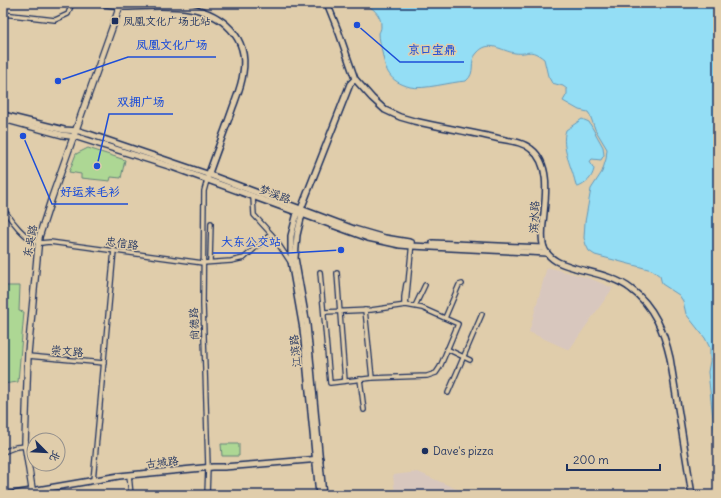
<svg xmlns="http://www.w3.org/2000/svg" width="721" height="498" font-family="Delius,'LXGW WenKai TC',sans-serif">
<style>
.built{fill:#d8c7be}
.green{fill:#add794;stroke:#648379}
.water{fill:#94def5;stroke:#6498b9}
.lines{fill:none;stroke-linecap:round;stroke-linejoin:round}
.street-casing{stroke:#1b2f5e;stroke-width:6}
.secondary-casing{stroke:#1b2f5e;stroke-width:8}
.primary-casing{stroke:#1b2f5e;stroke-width:8}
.street{stroke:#e0cdab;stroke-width:3.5}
.secondary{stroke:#e0cdab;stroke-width:5}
.primary{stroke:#e0cdab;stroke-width:5.5}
.poi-dot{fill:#1b2f5e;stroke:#e0cdab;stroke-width:1.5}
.labels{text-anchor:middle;stroke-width:3;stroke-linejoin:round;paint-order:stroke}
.poi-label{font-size:11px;fill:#1b2f5e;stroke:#e0cdab;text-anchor:start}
.street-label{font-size:11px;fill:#1b2f5e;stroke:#e0cdab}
.leader{fill:none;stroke:#1d4ed8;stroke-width:1.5}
.callout-dot{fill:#1d4ed8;stroke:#e0cdab;stroke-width:1.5}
.callout-label{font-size:12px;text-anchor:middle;font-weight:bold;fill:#1d4ed8;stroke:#e0cdab;stroke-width:3;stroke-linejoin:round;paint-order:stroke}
</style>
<rect width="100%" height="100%" fill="#e0cdab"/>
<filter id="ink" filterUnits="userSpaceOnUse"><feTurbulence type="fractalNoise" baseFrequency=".025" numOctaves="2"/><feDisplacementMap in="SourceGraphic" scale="8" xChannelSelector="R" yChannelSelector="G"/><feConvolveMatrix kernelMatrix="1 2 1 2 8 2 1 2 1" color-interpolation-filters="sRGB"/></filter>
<g filter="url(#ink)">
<g class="built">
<path d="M 547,267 L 589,278 L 613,288 L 569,350 L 529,332 Z"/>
<path d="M 418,472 L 461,491 L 461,495 L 395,495 L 393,475 Z"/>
</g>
<g class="green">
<path d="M 88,148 L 125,160 L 121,178 L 111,177 L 110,181 L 81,178 L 81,174 L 69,172 L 76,154 Z"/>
<path d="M 3,286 L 20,286 L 19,311 L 24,312 L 18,382 L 3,384 Z"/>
<path d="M 221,444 L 239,444 L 239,456 L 222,456 Z"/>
</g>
<g class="water">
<path d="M 361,3 L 718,3 L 718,465 L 708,372 L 710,361 L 710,348 L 705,338 L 686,314 L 683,301 L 679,295 L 662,284 L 660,276 L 652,270 L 595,255 L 589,251 L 586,245 L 584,238 L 585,222 L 591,189 L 602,172 L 606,159 L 607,149 L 595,129 L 590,115 L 588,112 L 579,110 L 563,101 L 567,94 L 567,89 L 563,86 L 552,83 L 548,76 L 544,59 C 529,47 529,55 515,53 C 501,51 489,39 477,53 C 468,62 477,72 466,81 C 450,82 424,90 410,87 C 389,81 386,72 382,52 C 381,46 379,39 379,33 C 380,31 381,29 381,27 C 382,15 372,6 361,3 Z"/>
<path d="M 582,119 L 589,122 L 603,147 L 604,155 L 601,160 L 592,159 L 591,160 L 590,162 L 594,169 C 592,178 586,184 578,187 L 576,186 C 573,168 560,148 566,130 Z"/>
</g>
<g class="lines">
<g class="street-casing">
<g id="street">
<path d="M 92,3 L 120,7"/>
<path d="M 3,14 L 55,20 L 68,14 L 72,3"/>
<path d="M 253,197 L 254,215 L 273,236 L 291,263"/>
<path d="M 3,208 C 10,219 26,241 40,243 C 43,243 47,242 50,242 L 203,263 L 231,261 L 244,258 L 271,234"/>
<path d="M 210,262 L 211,223"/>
<path d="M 320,272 L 330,383 L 372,378 L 365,310"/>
<path d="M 337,273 L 345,381"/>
<path d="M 404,305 L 404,297 L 406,284"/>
<path d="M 406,305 L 412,242"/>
<path d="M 415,306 L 425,285"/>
<path d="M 324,312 L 371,310 L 406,305 L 422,308 L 458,324 L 440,367 L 436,373 L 427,376 L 372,378"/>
<path d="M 445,318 L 459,285 L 462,284"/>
<path d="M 447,349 L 470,360"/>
<path d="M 28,356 L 104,363"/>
<path d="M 360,379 L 364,410"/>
<path d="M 448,393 L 482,314"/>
<path d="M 3,452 L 16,447 L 27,446"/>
<path d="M 129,475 L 131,495"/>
<path d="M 93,481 L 114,250"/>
<path d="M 207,495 L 208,467 L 203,304 L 204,191 L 207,180"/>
</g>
</g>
<g class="secondary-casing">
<g id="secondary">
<path d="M 327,3 L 339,33 L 355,79 L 372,98 L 385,110 L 400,117 L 414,121 C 443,128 472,132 500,139 C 511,141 523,142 531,149 C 552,165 545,200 543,223 C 542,232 541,242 545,250 C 552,262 563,264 575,268 C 593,273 616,277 631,289 C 654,306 664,332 670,358 L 692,495"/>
<path d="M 120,7 C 143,7 167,4 190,8 C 222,14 249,37 243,73 C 242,84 237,96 233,107 C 225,130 216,153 208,176"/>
<path d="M 3,115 L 64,130 L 79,131 L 89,134 L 210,175 L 354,229 L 385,238 L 409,242"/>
<path d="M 3,119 L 62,135 L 77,137 L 172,167 L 368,238 L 400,245 L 412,246 L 547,253"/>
<path d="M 302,212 L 302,214 L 297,235 L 295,258 L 307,325 L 323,495"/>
<path d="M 433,243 L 544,248"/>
<path d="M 8,495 L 119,476 L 213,467 L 224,467 L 320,459"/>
<path d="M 319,495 L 303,329 L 291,261 L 291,236 L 297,213 L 301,209 L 350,84 L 355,79"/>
</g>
</g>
<g class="primary-casing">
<path id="primary" d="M 33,495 L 25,444 L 28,353 L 39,237 L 52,197 L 121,3"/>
</g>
<use href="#street" class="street"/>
<use href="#secondary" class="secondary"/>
<use href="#primary" class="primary"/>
</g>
</g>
<g class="poi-dot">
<rect x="111" y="17" width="8" height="8" rx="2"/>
<circle cx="425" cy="451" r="4"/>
</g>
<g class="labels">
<g class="poi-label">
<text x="123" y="25">凤凰文化广场北站</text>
<text x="433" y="455">Dave's pizza</text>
</g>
<g class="street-label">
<text transform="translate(275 194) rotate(20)" y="4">梦溪路</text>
<text transform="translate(534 217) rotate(-87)" y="4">滨水路</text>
<text transform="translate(30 241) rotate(-79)" y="4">东吴路</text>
<text transform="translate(122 243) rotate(8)" y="4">忠信路</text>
<text transform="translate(194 324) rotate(-92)" y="4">尚德路</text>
<text transform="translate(67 351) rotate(5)" y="4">崇文路</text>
<text transform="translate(295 351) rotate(-96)" y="4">江滨路</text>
<text transform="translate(162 462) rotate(-6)" y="4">古城路</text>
</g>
</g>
<path class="leader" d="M58 81L128 57H216M357 25L400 62H464M97 166L109 114H173M23 136L52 204H128M341 250L289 253H213"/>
<g class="callout-dot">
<circle cx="58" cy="81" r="4"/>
<circle cx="357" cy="25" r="4"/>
<circle cx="97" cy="166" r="4"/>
<circle cx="23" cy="136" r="4"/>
<circle cx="341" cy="250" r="4"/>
</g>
<g class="callout-label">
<text x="172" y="49">凤凰文化广场</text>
<text x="432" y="54">京口宝鼎</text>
<text x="141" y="106">双拥广场</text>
<text x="90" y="196">好运来毛衫</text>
<text x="251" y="246">大东公交站</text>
</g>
<rect width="721" height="498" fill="none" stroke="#e0cdab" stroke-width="16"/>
<rect x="8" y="8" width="705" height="482" fill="none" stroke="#1b2f5e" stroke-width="1.5" filter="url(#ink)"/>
<g transform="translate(46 452) rotate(114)"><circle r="19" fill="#e0cdab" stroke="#918e8c"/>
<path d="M0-3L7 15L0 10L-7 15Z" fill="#1b2f5e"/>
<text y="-6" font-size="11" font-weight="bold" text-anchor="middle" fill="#1b2f5e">北</text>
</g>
<path d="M567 464v6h93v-6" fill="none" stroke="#1b2f5e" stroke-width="2"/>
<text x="573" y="464" font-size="12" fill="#1b2f5e" stroke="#e0cdab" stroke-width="3" paint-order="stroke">200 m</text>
</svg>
